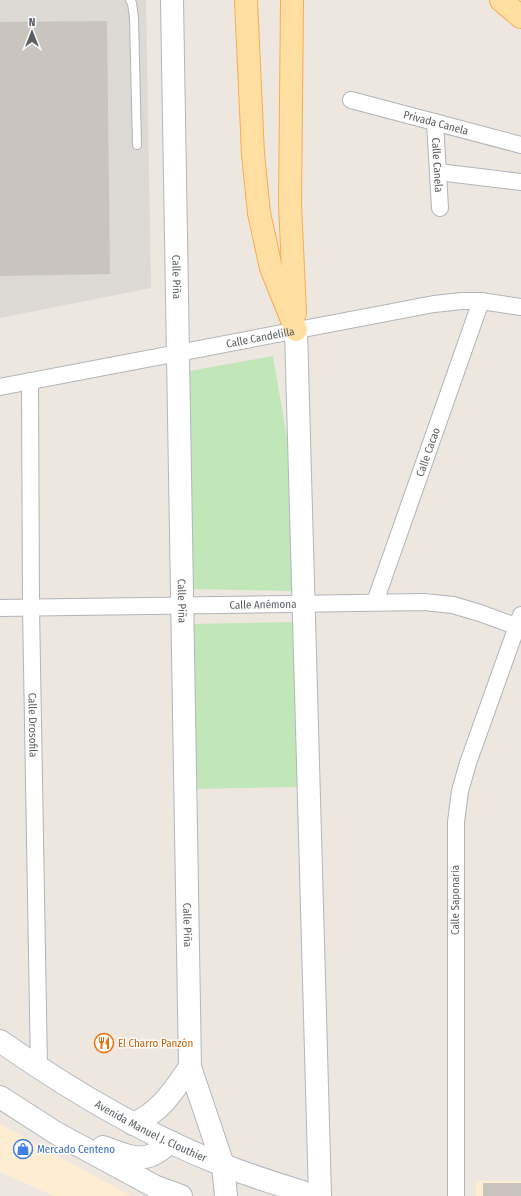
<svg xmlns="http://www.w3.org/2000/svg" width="521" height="1196" font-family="'Fira Sans Condensed',sans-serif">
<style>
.commercial{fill:#ffedd2}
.industrial{fill:#ddd9d4}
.green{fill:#c1e7b9}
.building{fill:#cac4be}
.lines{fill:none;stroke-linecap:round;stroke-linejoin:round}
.service-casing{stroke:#b0b4b8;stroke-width:10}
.minor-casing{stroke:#b0b4b8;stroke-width:18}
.secondary-casing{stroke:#b1b7bc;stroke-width:24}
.primary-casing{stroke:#fcab49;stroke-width:24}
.service{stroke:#fff;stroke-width:8}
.minor{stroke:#fff;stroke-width:16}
.secondary{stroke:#fff;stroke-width:22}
.primary{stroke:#ffe0a2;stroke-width:22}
.labels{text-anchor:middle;stroke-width:3;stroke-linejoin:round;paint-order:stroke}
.street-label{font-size:11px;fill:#585e62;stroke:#fff}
.food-label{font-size:11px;fill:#c56008;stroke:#fff;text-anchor:start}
.shop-label{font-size:11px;fill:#366cbe;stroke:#fff;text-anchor:start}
</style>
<rect width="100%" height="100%" fill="#ede7df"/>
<g class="commercial">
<path d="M 0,1124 L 2,1125 L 131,1196 L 54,1196 L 0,1172 Z"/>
<rect x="476" y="1181" width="45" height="15"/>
</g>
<path class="industrial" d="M 0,0 L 146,0 L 151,288 L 0,318 Z"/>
<g class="green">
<path d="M 273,356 L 293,473 L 294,591 L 186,589 L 189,371 Z"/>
<path d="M 297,622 L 300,787 L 193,789 L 190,624 Z"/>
</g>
<g class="building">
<path d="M 107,21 L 110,274 L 0,276 L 0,22 Z"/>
<rect x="483" y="1183" width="38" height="13"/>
</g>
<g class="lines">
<g class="service-casing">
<path id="service" d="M 130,0 L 132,3 L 134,18 L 137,145"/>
</g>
<g class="minor-casing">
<g id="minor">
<path id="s1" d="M 351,100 L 521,145"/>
<path id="s2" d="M 435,122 L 440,208"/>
<path d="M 438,172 L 521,182"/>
<path id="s3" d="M 30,381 L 31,607 L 39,1069"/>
<path id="s4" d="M 0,387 L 434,304 L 462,301 L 481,301 L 521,307"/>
<path id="s5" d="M 375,602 L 481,301"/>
<path id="s6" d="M 0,608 L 424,602 L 453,605 L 480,613 L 521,628"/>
<path d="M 456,1196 L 456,822 L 460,791 L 468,763 L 521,615"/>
</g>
</g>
<g class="secondary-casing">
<g id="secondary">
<path id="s7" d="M 172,0 L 190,1067 L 223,1165 L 226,1196"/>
<path d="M 296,330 L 320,1196"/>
<path id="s8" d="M 0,1041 C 70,1090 143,1134 223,1165 C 253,1177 284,1186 315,1196"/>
<path d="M 0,1097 L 56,1133 L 154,1186 L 181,1196"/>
<path d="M 133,1124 C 161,1112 174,1090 190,1067"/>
<path d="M 103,1147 C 117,1152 137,1162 152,1155 C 159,1152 165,1146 171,1142"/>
</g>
</g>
<g class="primary-casing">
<g id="primary">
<path d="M 246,0 L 253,154 L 259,213 L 271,268 L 296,330"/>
<path d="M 292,0 L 290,204 L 295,313"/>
<path d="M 501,0 L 521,17"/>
</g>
</g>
<use href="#service" class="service"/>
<use href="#minor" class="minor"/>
<use href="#secondary" class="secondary"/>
<use href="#primary" class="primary"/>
</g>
<defs>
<g id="restaurant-ring" transform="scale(1)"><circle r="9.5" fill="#fff" stroke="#e8710a" stroke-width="1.5"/><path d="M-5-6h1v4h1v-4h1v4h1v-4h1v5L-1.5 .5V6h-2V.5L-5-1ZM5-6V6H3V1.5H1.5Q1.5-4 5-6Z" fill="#e8710a"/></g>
<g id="shop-ring" transform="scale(1)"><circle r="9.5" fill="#fff" stroke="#3f7fe0" stroke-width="1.5"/><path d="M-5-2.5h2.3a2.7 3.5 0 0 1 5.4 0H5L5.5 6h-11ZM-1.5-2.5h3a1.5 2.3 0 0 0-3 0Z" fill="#3f7fe0"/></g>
</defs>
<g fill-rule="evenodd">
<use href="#restaurant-ring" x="104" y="1043"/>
<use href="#shop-ring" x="23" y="1149"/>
</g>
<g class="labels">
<g class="street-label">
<text dy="4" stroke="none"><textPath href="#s1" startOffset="88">Privada Canela</textPath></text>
<text dy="4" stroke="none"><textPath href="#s2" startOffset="43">Calle Canela</textPath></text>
<text dy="4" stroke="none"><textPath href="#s7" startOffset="277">Calle Piña</textPath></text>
<text dy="4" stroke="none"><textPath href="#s4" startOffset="265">Calle Candelilla</textPath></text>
<text dy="4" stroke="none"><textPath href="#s5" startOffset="159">Calle Cacao</textPath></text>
<text dy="4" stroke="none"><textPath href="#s7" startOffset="601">Calle Piña</textPath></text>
<text dy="4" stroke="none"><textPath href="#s6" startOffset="263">Calle Anémona</textPath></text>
<text dy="4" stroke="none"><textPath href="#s3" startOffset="344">Calle Drosofila</textPath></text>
<text transform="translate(455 900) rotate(-90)" y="4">Calle Saponaria</text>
<text dy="4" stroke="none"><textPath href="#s7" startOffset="925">Calle Piña</textPath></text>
<text dy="4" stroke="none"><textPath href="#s8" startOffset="176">Avenida Manuel J. Clouthier</textPath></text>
</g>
<g class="food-label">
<text x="118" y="1047">El Charro Panzón</text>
</g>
<g class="shop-label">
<text x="37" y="1153">Mercado Centeno</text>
</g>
</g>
<g transform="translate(32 32)" stroke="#ffffff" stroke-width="3" paint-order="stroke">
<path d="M0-3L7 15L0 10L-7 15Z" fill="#585e62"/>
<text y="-6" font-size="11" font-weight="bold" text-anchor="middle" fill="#585e62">N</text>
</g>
</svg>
